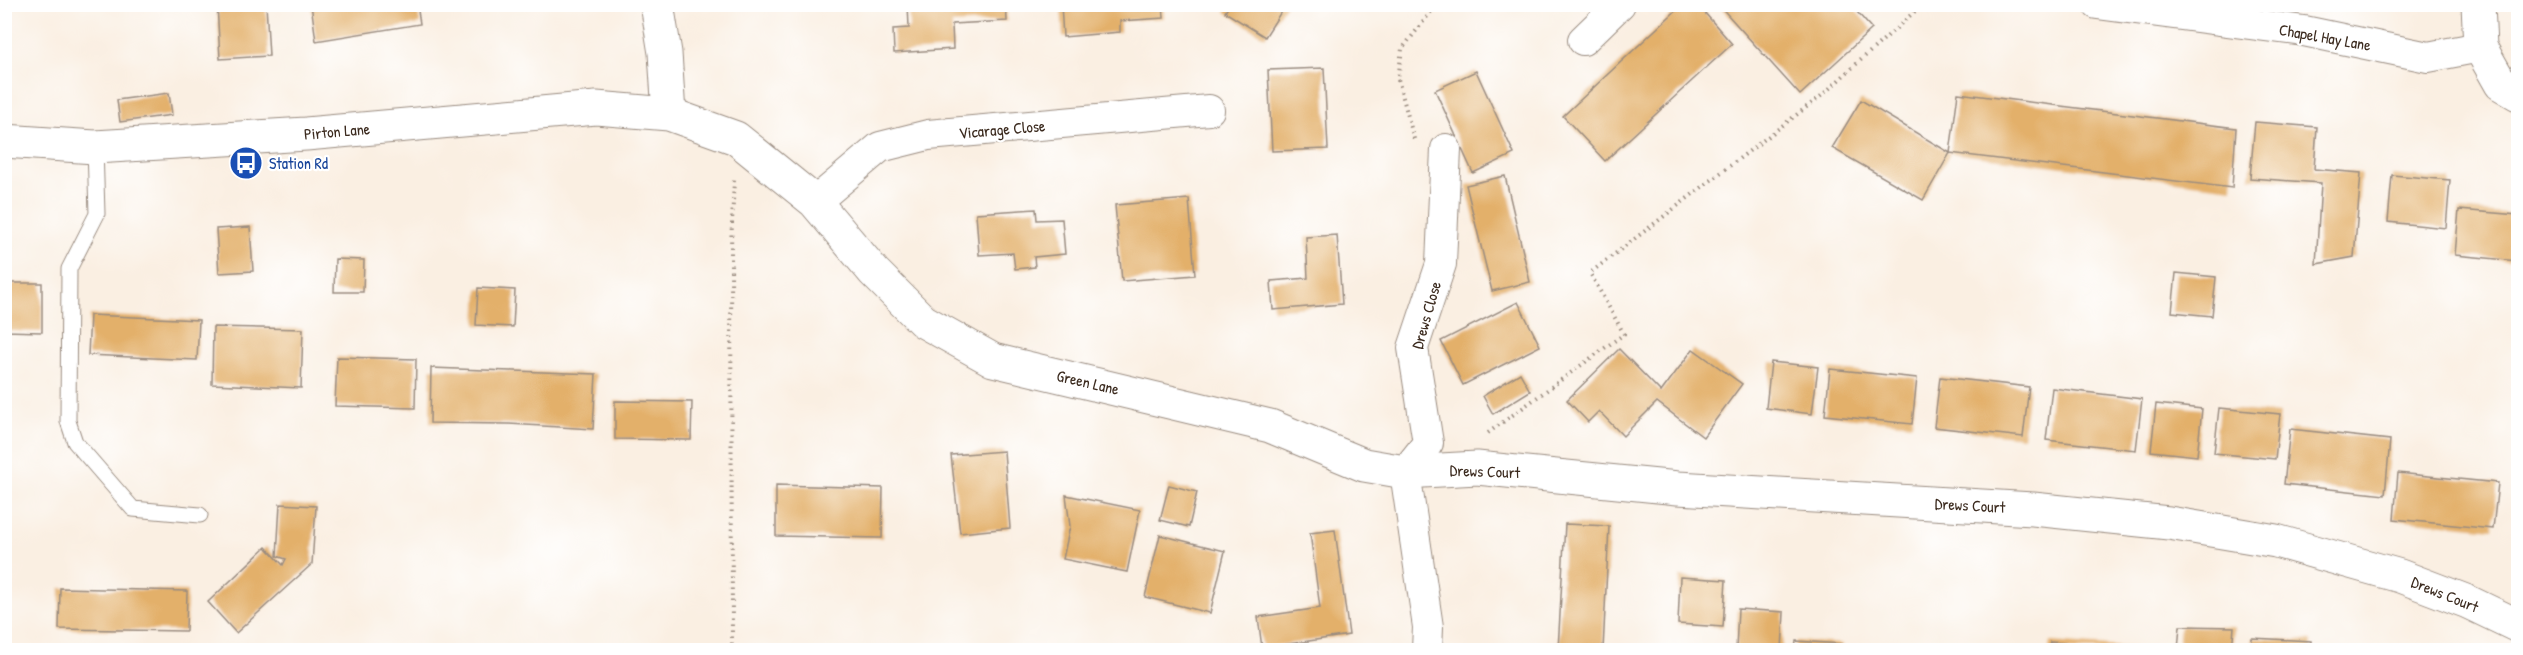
<svg xmlns="http://www.w3.org/2000/svg" width="2523" height="655" font-family="'Patrick Hand',sans-serif">
<style>
.building{fill:#e3b06a}
.lines{fill:none;stroke-linecap:round;stroke-linejoin:round}
.lane-casing{stroke:#9a8c80;stroke-width:17}
.street-casing{stroke:#9a8c80;stroke-width:32}
.secondary-casing{stroke:#9a8c80;stroke-width:35}
.path{stroke:#9a8c80;stroke-width:4;stroke-dasharray:1.5 4.5;stroke-linecap:butt}
.lane{stroke:#fff;stroke-width:15}
.street{stroke:#fff;stroke-width:30}
.secondary{stroke:#fff;stroke-width:33}
.labels{text-anchor:middle;stroke-width:4.5;stroke-linejoin:round;paint-order:stroke}
.street-label{font-size:16px;fill:#3b2a1e;stroke:#fff}
.transit-label{font-size:16px;fill:#164399;stroke:#fff;text-anchor:start}
</style>
<rect width="100%" height="100%" fill="#fff"/>
<filter id="ink" filterUnits="userSpaceOnUse"><feTurbulence type="fractalNoise" baseFrequency=".0167" numOctaves="2"/><feDisplacementMap in="SourceGraphic" scale="12" xChannelSelector="R" yChannelSelector="G"/><feConvolveMatrix kernelMatrix="1 2 1 2 8 2 1 2 1" color-interpolation-filters="sRGB"/></filter>
<filter id="wash" filterUnits="userSpaceOnUse"><feTurbulence type="fractalNoise" baseFrequency=".008" numOctaves="4" result="noise"/><feDisplacementMap in="SourceGraphic" scale="24" xChannelSelector="R" yChannelSelector="G"/><feGaussianBlur stdDeviation="1.35" result="paint"/><feColorMatrix in="noise" values="0 0 0 0 0 0 0 0 0 0 0 0 0 0 0 0 0 1.4 0 .05"/><feComposite in="paint" operator="in"/></filter>
<g filter="url(#wash)">
<rect width="100%" height="100%" fill="#faefe2"/>
<g id="blocks">
<g class="building">
<path d="M 217,4 L 266,4 L 269,56 L 220,59 Z"/>
<path d="M 311,4 L 417,4 L 420,24 L 316,41 Z"/>
<path d="M 908,4 L 1006,4 L 1007,21 L 952,24 L 953,49 L 894,53 L 893,29 L 909,28 Z"/>
<path d="M 1061,4 L 1163,4 L 1164,18 L 1120,21 L 1120,32 L 1063,37 Z"/>
<path d="M 1230,4 L 1286,4 L 1265,37 L 1225,12 Z"/>
<path d="M 1683,4 L 1697,4 L 1732,44 L 1605,161 L 1563,116 Z"/>
<path d="M 1718,4 L 1850,4 L 1872,29 L 1800,95 Z"/>
<path d="M 1324,68 L 1328,149 L 1272,151 L 1268,70 Z"/>
<path d="M 1476,71 L 1514,154 L 1473,173 L 1435,90 Z"/>
<path d="M 169,93 L 172,115 L 120,122 L 117,100 Z"/>
<path d="M 1958,93 L 2236,128 L 2232,188 L 1950,153 L 1923,200 L 1832,148 L 1861,100 L 1950,153 Z"/>
<path d="M 2255,122 L 2317,127 L 2314,169 L 2361,173 L 2354,257 L 2316,264 L 2321,183 L 2250,178 Z"/>
<path d="M 2392,175 L 2450,180 L 2446,228 L 2388,222 Z"/>
<path d="M 1505,176 L 1530,282 L 1492,291 L 1466,185 Z"/>
<path d="M 1189,199 L 1195,275 L 1122,281 L 1115,205 Z"/>
<path d="M 1036,209 L 1037,220 L 1062,219 L 1065,254 L 1034,257 L 1035,267 L 1015,269 L 1013,253 L 979,255 L 976,213 Z"/>
<path d="M 2459,210 L 2518,215 L 2518,261 L 2455,255 Z"/>
<path d="M 250,227 L 253,271 L 219,273 L 216,229 Z"/>
<path d="M 1337,235 L 1342,304 L 1273,310 L 1271,281 L 1308,278 L 1306,237 Z"/>
<path d="M 335,259 L 364,260 L 363,292 L 334,292 Z"/>
<path d="M 2176,273 L 2216,277 L 2212,316 L 2172,312 Z"/>
<path d="M 4,283 L 42,283 L 42,332 L 4,331 Z"/>
<path d="M 478,288 L 515,290 L 513,327 L 476,325 Z"/>
<path d="M 1518,302 L 1540,346 L 1463,385 L 1441,341 Z"/>
<path d="M 90,315 L 199,320 L 197,360 L 88,355 Z"/>
<path d="M 213,327 L 303,329 L 301,388 L 212,384 Z"/>
<path d="M 1619,349 L 1661,392 L 1693,349 L 1742,384 L 1703,437 L 1657,402 L 1623,436 L 1599,411 L 1588,422 L 1567,400 Z"/>
<path d="M 337,357 L 416,359 L 415,408 L 335,406 Z"/>
<path d="M 1771,362 L 1818,367 L 1812,414 L 1766,408 Z"/>
<path d="M 431,368 L 596,374 L 593,429 L 509,424 L 430,423 Z"/>
<path d="M 1830,369 L 1917,378 L 1912,424 L 1825,415 Z"/>
<path d="M 1520,373 L 1530,391 L 1493,414 L 1483,396 Z"/>
<path d="M 1940,377 L 2029,387 L 2023,437 L 1934,427 Z"/>
<path d="M 2052,388 L 2142,399 L 2136,450 L 2046,440 Z"/>
<path d="M 615,401 L 692,402 L 691,440 L 615,439 Z"/>
<path d="M 2156,404 L 2202,409 L 2197,456 L 2151,451 Z"/>
<path d="M 2219,408 L 2280,414 L 2275,459 L 2214,453 Z"/>
<path d="M 2290,429 L 2390,440 L 2385,495 L 2284,484 Z"/>
<path d="M 1004,451 L 1010,528 L 960,533 L 951,455 Z"/>
<path d="M 2398,473 L 2498,483 L 2493,529 L 2394,519 Z"/>
<path d="M 776,485 L 883,488 L 882,538 L 776,536 Z"/>
<path d="M 1169,485 L 1197,492 L 1189,527 L 1160,520 Z"/>
<path d="M 1066,495 L 1140,510 L 1127,572 L 1063,559 L 1070,526 Z"/>
<path d="M 280,504 L 316,506 L 312,564 L 236,633 L 208,602 L 266,547 L 283,565 L 286,559 L 277,556 Z"/>
<path d="M 1565,524 L 1609,526 L 1603,650 L 1558,650 Z"/>
<path d="M 1335,530 L 1349,635 L 1262,648 L 1258,617 L 1320,608 L 1310,533 Z"/>
<path d="M 1160,535 L 1225,551 L 1210,613 L 1145,597 Z"/>
<path d="M 1680,577 L 1726,580 L 1723,627 L 1678,624 Z"/>
<path d="M 60,588 L 187,591 L 186,631 L 59,629 Z"/>
<path d="M 1738,609 L 1784,612 L 1782,650 L 1736,650 Z"/>
<path d="M 2180,626 L 2234,627 L 2232,650 L 2178,650 Z"/>
<path d="M 2252,638 L 2311,641 L 2311,650 L 2251,650 Z"/>
<path d="M 1796,641 L 1842,644 L 1841,650 L 1795,650 Z"/>
<path d="M 2050,642 L 2152,649 L 2151,650 L 2049,650 Z"/>
</g>
</g>
</g>
<g filter="url(#ink)">
<use href="#blocks" fill-opacity="0" stroke="#9a8c80" stroke-width="1.5"/>
<g class="lines">
<g class="lane-casing">
<path id="lane" d="M 95,147 L 97,214 L 69,269 L 68,421 L 75,442 L 133,509 L 200,515"/>
</g>
<g class="street-casing">
<g id="street">
<path d="M 2097,4 L 2304,31 L 2428,57 L 2480,47"/>
<path d="M 1583,40 L 1620,4"/>
<path d="M 815,202 L 880,147 L 928,135 L 1209,110"/>
<path d="M 1427,650 L 1428,627 L 1405,472 L 1428,443 L 1413,348 L 1441,264 L 1446,149"/>
</g>
</g>
<g class="secondary-casing">
<g id="secondary">
<path d="M 657,4 L 665,53 L 669,114"/>
<path d="M 2478,4 L 2480,47 L 2501,84 L 2518,94"/>
<path d="M 4,141 L 95,147 L 306,134 L 596,108 L 669,114 L 736,138 L 815,202 L 874,272 L 923,321 L 993,360 L 1270,426 L 1364,465 L 1405,472 L 1477,468 L 1678,488 L 2033,509 L 2169,523 L 2276,541 L 2400,576 L 2468,602 L 2518,626"/>
</g>
</g>
<g class="path">
<path d="M 1414,139 L 1398,79 L 1402,49 L 1437,4"/>
<path d="M 1488,433 L 1624,334 L 1590,273 L 1821,96 L 1923,4"/>
<path d="M 732,650 L 731,245 L 734,180"/>
</g>
<use href="#lane" class="lane"/>
<use href="#street" class="street"/>
<use href="#secondary" class="secondary"/>
</g>
</g>
<defs>
<g id="bus-disc" transform="scale(1.725)"><circle r="9.5" fill="#1a4fb4" stroke="#fff"/><path d="M-5-6H5V4H4V6H2V4H-2V6H-4V4H-5ZM-3.5-4V0h7V-4ZM-3.5 1.2v1.5H-2V1.2ZM2 1.2v1.5H3.5V1.2Z" fill="#fff"/></g>
</defs>
<g fill-rule="evenodd">
<use href="#bus-disc" x="246" y="163"/>
</g>
<g class="labels">
<g class="street-label">
<text transform="translate(2325 37) rotate(10)" y="6">Chapel Hay Lane</text>
<text transform="translate(1002 129) rotate(-5)" y="6">Vicarage Close</text>
<text transform="translate(337 131) rotate(-5)" y="6">Pirton Lane</text>
<text transform="translate(1426 315) rotate(-74)" y="6">Drews Close</text>
<text transform="translate(1088 382) rotate(13)" y="6">Green Lane</text>
<text transform="translate(1485 471) rotate(2)" y="6">Drews Court</text>
<text transform="translate(1970 505) rotate(3)" y="6">Drews Court</text>
<text transform="translate(2445 594) rotate(22)" y="6">Drews Court</text>
</g>
<g class="transit-label">
<text x="269" y="169">Station Rd</text>
</g>
</g>
<rect width="2523" height="655" fill="none" stroke="#fff" stroke-width="24"/>
</svg>
